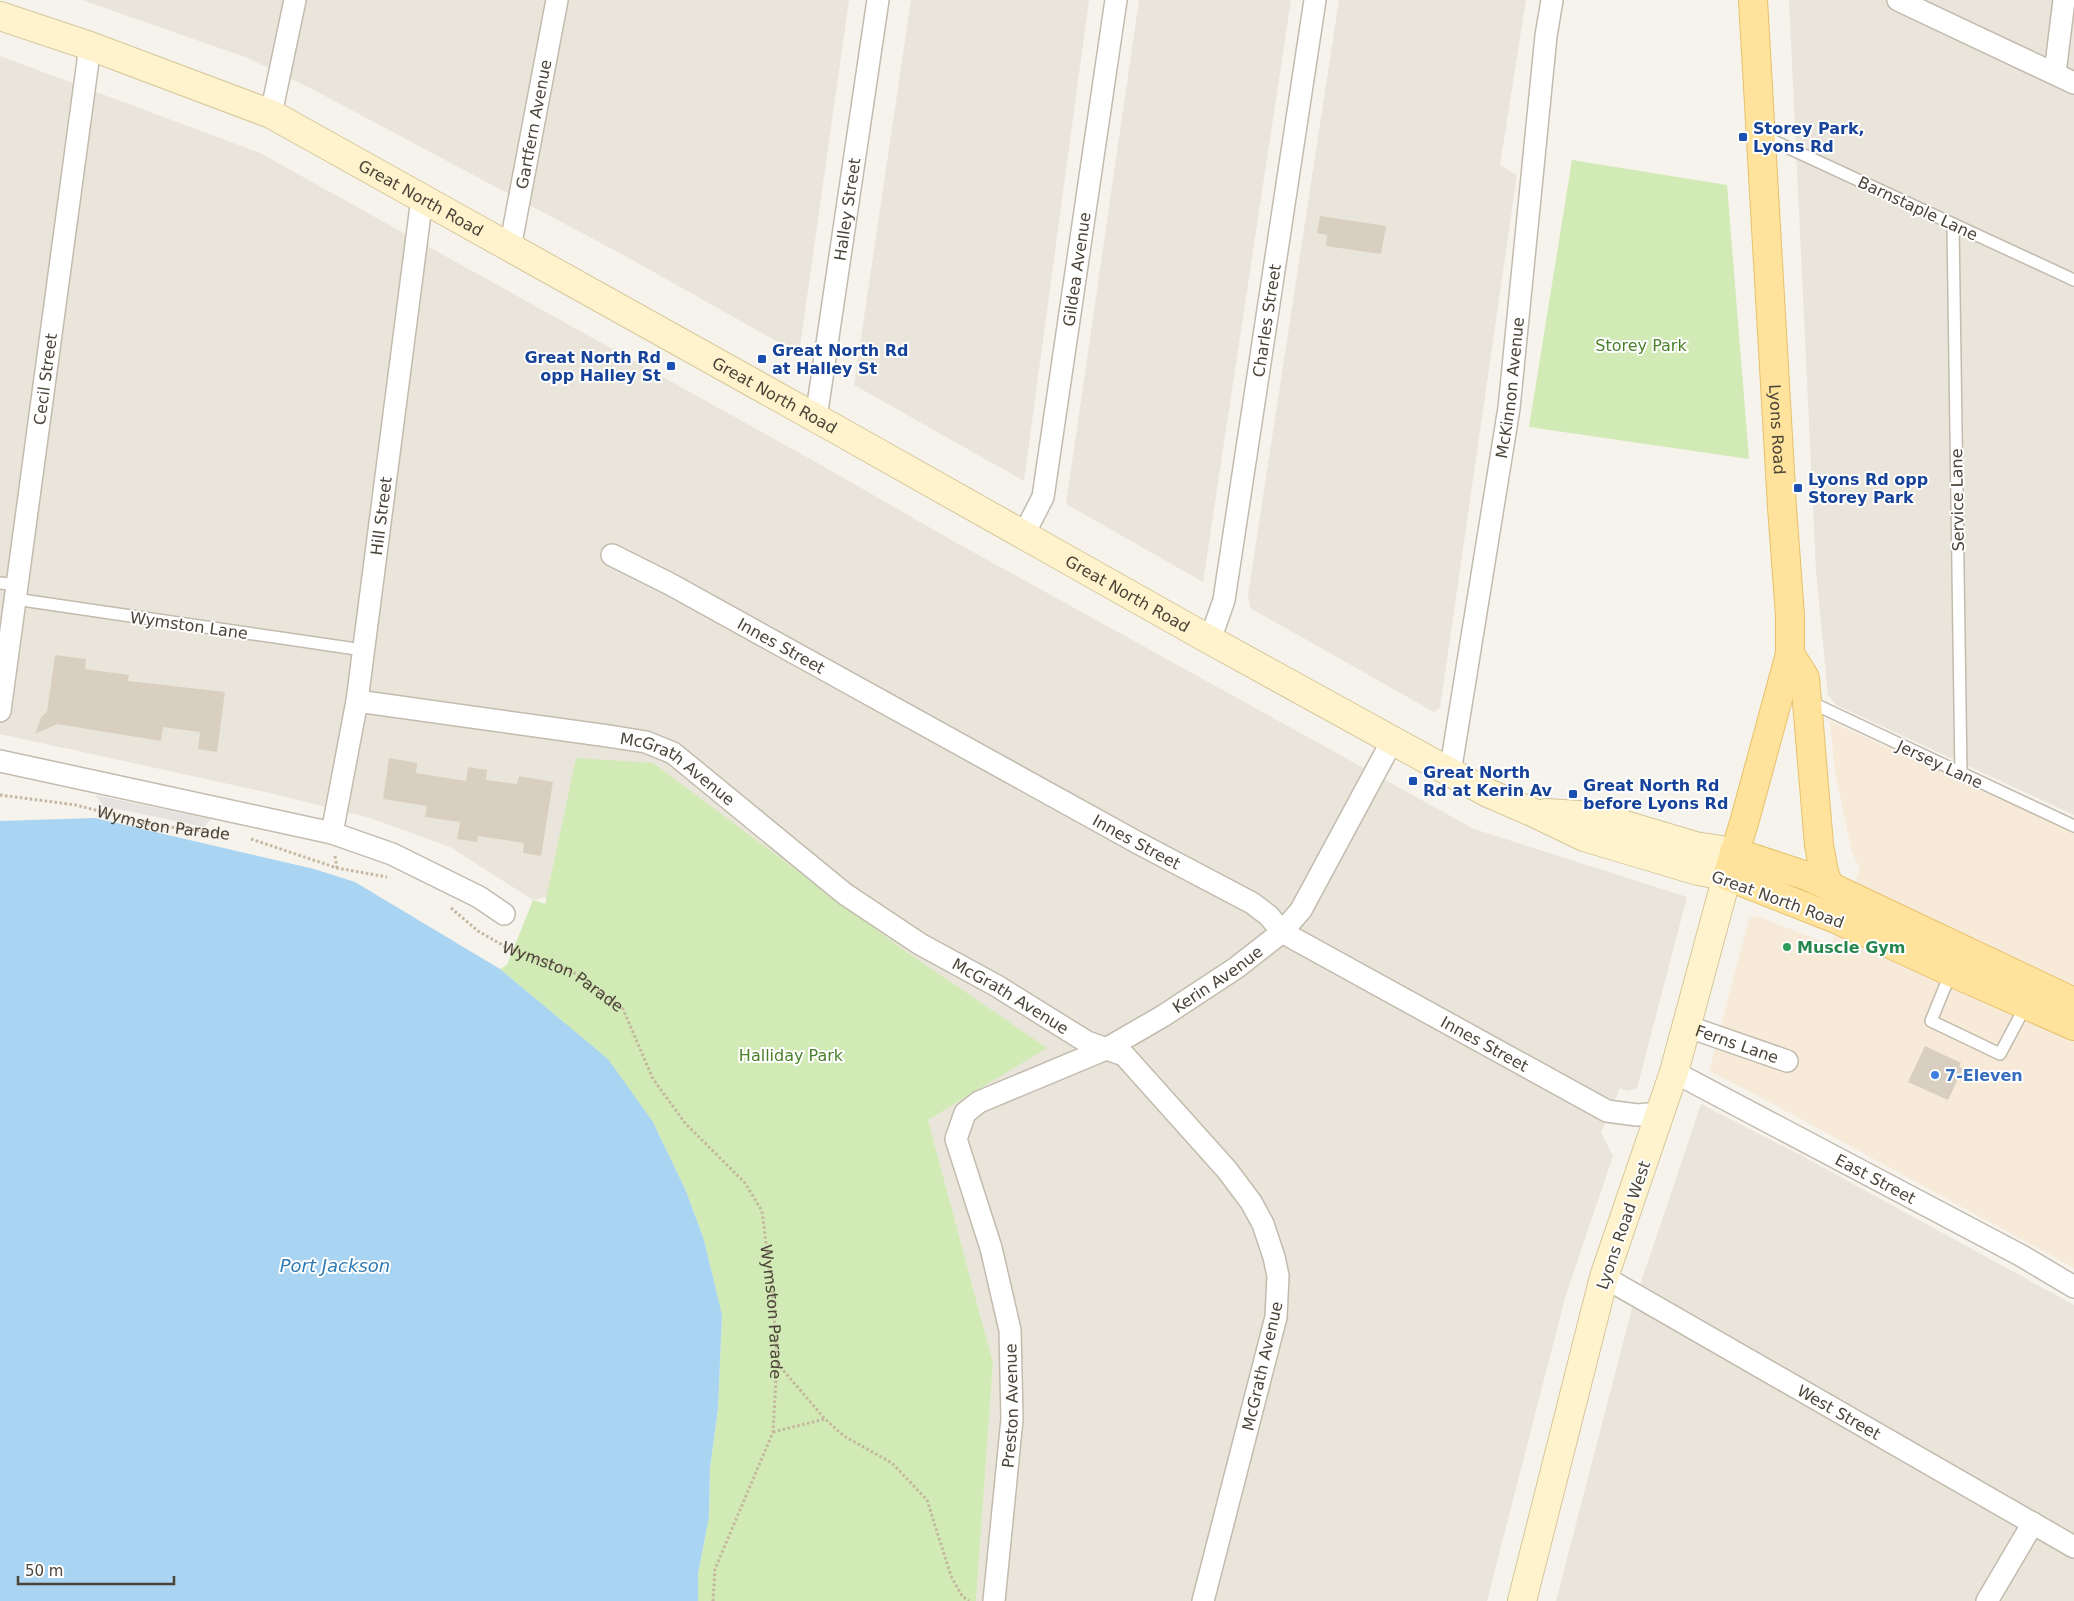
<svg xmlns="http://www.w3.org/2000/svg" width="2074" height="1601" font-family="'DejaVu Sans',sans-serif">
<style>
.residential{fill:#eae5da}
.commercial{fill:#f7ead8}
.green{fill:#d2eab5}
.parking{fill:#e5e3e0}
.water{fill:#a9d4f2}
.building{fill:#d8cfc1}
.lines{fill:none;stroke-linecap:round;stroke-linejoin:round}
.service-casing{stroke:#c2bbae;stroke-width:14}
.minor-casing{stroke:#c2bbae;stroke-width:24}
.secondary-casing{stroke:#d6c79b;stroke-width:30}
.primary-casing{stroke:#e6c16a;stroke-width:30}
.path{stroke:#c4b79f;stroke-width:3;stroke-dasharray:2.5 2.5;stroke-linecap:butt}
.service{stroke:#fff;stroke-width:11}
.minor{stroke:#fff;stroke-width:21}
.secondary{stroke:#fff3cd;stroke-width:28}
.primary{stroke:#ffe39c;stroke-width:28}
.transit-dot{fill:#1a4fb4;stroke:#fff;stroke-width:2}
.leisure-dot{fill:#2e9e5b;stroke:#fff;stroke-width:2}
.shop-dot{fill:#3f7fe0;stroke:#fff;stroke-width:2}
.labels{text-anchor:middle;stroke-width:4;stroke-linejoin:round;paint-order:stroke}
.street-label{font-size:16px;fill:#4b4439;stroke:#fff}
.transit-label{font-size:16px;font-weight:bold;fill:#164399;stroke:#fff;text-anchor:start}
.park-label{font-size:16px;fill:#4a7f2a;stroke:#fff}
.leisure-label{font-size:16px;font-weight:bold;fill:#27864d;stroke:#fff;text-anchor:start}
.shop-label{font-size:16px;font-weight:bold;fill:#366cbe;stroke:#fff;text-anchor:start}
.water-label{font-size:18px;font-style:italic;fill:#2e7ab2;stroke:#fff}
</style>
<rect width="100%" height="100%" fill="#f6f3ec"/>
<g class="residential">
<path d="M 82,0 L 849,0 L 799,354 L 629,258 L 312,89 L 245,57 Z"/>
<path d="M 911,0 L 1089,0 L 1024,481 L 854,385 Z"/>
<path d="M 1139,0 L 1291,0 L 1203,582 L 1066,504 Z"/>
<path d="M 1339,0 L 1526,0 L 1500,165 L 1517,175 L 1440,708 L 1434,712 L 1250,608 L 1248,595 Z"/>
<path d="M 1789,0 L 2074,0 L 2074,815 L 1836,705 L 1828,695 L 1816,572 Z"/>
<path d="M 0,56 L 260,153 L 821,465 L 955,542 L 1474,829 L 1687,897 L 1637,1088 L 1628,1091 L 1620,1088 L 1601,1133 L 1613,1156 L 1565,1298 L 1487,1601 L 976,1601 L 993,1363 L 928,1120 L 1046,1048 L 901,948 L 576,759 L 547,897 L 533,900 L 450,847 L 370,818 L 261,791 L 0,734 Z"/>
<path d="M 1701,1104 L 1804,1157 L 2074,1305 L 2074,1601 L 1556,1601 L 1631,1312 Z"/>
</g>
<path class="commercial" d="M 1830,721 L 2074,832 L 2074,1268 L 1764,1099 L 1709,1071 L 1749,919 L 1757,916 L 1831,945 L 1860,869 L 1852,852 L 1835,773 Z"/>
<g class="green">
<path d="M 1572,160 L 1727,185 L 1749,459 L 1529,427 Z"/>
<path d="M 576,758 L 653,763 L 901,948 L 1047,1048 L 928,1120 L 993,1363 L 976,1601 L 698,1601 L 698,1574 L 709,1517 L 710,1468 L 718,1409 L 722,1316 L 704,1240 L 686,1191 L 653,1122 L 526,991 L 500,969 L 507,965 L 533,900 L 545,904 Z"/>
</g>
<path class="parking" d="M 95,795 L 211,819 L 204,827 L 103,806 Z"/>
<path class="water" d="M 95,818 L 314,869 L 355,882 L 500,969 L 608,1059 L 653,1122 L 686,1191 L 704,1240 L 722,1315 L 718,1409 L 710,1468 L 709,1517 L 698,1574 L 698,1601 L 0,1601 L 0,821 Z"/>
<g class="building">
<path d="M 1320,216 L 1386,226 L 1381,254 L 1326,246 L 1327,235 L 1317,233 Z"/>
<path d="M 55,655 L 86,659 L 85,669 L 129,675 L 128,681 L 225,692 L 217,752 L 198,749 L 200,732 L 163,727 L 161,741 L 57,724 L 35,734 L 41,717 L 47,712 Z"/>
<path d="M 389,758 L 417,763 L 416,773 L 466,781 L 468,767 L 487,770 L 486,780 L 517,784 L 519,776 L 553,782 L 541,856 L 523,853 L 524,843 L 478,836 L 477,842 L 457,839 L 460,822 L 425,817 L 427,806 L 383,799 Z"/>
<path d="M 1925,1046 L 1961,1063 L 1959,1067 L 1963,1068 L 1948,1100 L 1908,1082 Z"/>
</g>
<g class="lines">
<g class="service-casing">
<g id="service">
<path d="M 1763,136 L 2074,280"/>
<path d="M 1953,224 L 1961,775"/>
<path d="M 0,583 L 17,585"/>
<path d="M 15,599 L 363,650"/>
<path d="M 1808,701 L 2074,826"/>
<path d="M 1951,972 L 1931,1021 L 2000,1054 L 2026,1005"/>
</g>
</g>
<g class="minor-casing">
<g id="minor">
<path d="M 1898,0 L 2074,83"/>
<path d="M 2055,73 L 2064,0"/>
<path d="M 271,114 L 295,0"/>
<path id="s3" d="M 510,248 L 557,0"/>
<path id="s4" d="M 816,418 L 878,0"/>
<path id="s5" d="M 1023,536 L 1043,497 L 1116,0"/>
<path id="s6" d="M 612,555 L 670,584 L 1140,844 L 1252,903 L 1269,916 L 1282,932 L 1607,1111 L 1637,1115 L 1661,1113"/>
<path id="s7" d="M 1210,640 L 1224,600 L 1315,0"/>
<path id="s8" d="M 357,701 L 608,736 L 646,742 L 673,753 L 845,894 L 920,944 L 997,986 L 1087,1042 L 1124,1055 L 1227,1170 L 1251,1202 L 1263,1224 L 1274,1257 L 1278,1276 L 1276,1317 L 1203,1601"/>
<path id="s9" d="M 0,711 L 90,46"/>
<path d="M 0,761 L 332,833 L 392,854 L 479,897 L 504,914"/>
<path id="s10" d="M 1450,773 L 1509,408 L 1546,36 L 1552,0"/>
<path id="s11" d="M 332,833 L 357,701 L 422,198"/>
<path id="s12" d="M 1686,1026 L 1787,1061"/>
<path id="s13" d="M 1674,1072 L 2022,1256 L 2074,1287"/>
<path id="s14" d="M 1604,1277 L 2074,1547"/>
<path id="s15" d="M 994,1601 L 1012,1419 L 1010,1330 L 991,1248 L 956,1139 L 965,1113 L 979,1102 L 1106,1049 L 1163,1016 L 1236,968 L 1282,932 L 1301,910 L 1392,741"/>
<path d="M 1987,1601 L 2033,1523"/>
</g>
</g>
<g class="secondary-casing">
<g id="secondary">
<path id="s16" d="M 0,16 L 90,46 L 271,114 L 841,432 L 1210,640 L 1488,793 L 1532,812 L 1584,837 L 1698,871 L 1727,876 L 1674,1072 L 1604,1277 L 1522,1601"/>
<path d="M 1546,813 L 1594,816 L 1695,846 L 1734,852"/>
</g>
</g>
<g class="primary-casing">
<g id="primary">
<path id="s17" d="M 1753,0 L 1782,507 L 1790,616 L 1790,654 L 1744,823 L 1727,876 L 1836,919 L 1951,972 L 2074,1026"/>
<path d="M 1790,654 L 1805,678 L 1819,845 L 1824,872 L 1829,886"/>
<path d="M 1734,852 L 1807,876 L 1829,886 L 2074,1002"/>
</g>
</g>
<g class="path">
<path id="s1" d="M 0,795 L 76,805 L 152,825 L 230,834"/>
<path d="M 251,839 L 337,868 L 387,877"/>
<path d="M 335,856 L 337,868"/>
<path id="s2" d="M 451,908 L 478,931 L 506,947 L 573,972 L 623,1009 L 653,1079 L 685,1123 L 745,1183 L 762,1211 L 773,1298 L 777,1362 L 773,1432 L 715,1569 L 713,1601"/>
<path d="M 777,1363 L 825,1419 L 844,1436 L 892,1463 L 927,1500 L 951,1576 L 962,1596 L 969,1601"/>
<path d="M 773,1432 L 825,1419"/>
</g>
<use href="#service" class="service"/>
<use href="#minor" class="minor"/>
<use href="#secondary" class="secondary"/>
<use href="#primary" class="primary"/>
</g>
<g class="transit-dot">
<rect x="1738" y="132" width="10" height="10" rx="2.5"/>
<rect x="757" y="354" width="10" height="10" rx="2.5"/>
<rect x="666" y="361" width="10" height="10" rx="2.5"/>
<rect x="1793" y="483" width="10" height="10" rx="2.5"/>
<rect x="1408" y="776" width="10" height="10" rx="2.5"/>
<rect x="1568" y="789" width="10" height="10" rx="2.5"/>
</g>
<circle class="leisure-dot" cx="1787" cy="947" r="5"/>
<circle class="shop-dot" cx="1935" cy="1075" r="5"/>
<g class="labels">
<g class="street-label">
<text dy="6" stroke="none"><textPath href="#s3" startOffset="126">Gartfern Avenue</textPath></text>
<text dy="6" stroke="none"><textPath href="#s16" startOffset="460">Great North Road</textPath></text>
<text transform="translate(1918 208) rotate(25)" y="6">Barnstaple Lane</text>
<text dy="6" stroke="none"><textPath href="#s4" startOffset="211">Halley Street</textPath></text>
<text dy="6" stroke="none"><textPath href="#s5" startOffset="274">Gildea Avenue</textPath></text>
<text dy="6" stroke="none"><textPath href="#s7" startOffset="325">Charles Street</textPath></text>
<text dy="6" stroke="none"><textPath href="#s9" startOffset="335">Cecil Street</textPath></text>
<text dy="6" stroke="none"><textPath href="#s10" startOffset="390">McKinnon Avenue</textPath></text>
<text dy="6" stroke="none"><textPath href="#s16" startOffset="865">Great North Road</textPath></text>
<text dy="6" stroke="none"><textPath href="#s17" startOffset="430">Lyons Road</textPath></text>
<text transform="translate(1957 500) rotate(-91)" y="6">Service Lane</text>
<text dy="6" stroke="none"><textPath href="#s11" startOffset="321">Hill Street</textPath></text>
<text dy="6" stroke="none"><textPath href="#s16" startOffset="1270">Great North Road</textPath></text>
<text transform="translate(189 625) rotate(8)" y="6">Wymston Lane</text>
<text dy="6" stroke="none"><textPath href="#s6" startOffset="192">Innes Street</textPath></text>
<text transform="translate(1940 764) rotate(25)" y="6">Jersey Lane</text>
<text dy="6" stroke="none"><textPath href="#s8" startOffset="332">McGrath Avenue</textPath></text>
<text dy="6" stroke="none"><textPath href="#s1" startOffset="166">Wymston Parade</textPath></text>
<text dy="6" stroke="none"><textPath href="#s6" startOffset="598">Innes Street</textPath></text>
<text transform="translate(1778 899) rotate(20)" y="6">Great North Road</text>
<text dy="6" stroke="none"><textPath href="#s2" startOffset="132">Wymston Parade</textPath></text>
<text dy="6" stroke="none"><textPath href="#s15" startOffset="785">Kerin Avenue</textPath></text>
<text dy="6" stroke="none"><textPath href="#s8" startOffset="738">McGrath Avenue</textPath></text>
<text dy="6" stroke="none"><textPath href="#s12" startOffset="54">Ferns Lane</textPath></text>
<text dy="6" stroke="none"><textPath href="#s6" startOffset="1002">Innes Street</textPath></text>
<text dy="6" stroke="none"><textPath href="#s13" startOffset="228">East Street</textPath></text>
<text transform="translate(1623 1225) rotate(-71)" y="6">Lyons Road West</text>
<text dy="6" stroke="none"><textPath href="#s2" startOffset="551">Wymston Parade</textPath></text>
<text transform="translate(1262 1366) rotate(-77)" y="6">McGrath Avenue</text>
<text dy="6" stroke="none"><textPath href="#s15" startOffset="196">Preston Avenue</textPath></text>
<text dy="6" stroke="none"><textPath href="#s14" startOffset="271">West Street</textPath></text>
</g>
<g class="transit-label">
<text x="1753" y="134">Storey Park,<tspan x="1753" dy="18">Lyons Rd</tspan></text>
<text x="772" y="356">Great North Rd<tspan x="772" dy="18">at Halley St</tspan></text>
<text x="661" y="363" text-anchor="end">Great North Rd<tspan x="661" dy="18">opp Halley St</tspan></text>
<text x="1808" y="485">Lyons Rd opp<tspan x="1808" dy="18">Storey Park</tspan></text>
<text x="1423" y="778">Great North<tspan x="1423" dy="18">Rd at Kerin Av</tspan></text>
<text x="1583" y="791">Great North Rd<tspan x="1583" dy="18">before Lyons Rd</tspan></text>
</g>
<g class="park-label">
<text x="1641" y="351">Storey Park</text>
<text x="791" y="1061">Halliday Park</text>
</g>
<g class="leisure-label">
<text x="1797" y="953">Muscle Gym</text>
</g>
<g class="shop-label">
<text x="1945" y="1081">7-Eleven</text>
</g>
<g class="water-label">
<text x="335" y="1272">Port Jackson</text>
</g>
</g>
<path d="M18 1576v8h156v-8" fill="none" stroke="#4b4439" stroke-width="2.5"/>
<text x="25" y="1576" font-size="15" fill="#4b4439" stroke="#ffffff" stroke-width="4" paint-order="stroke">50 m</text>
</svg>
